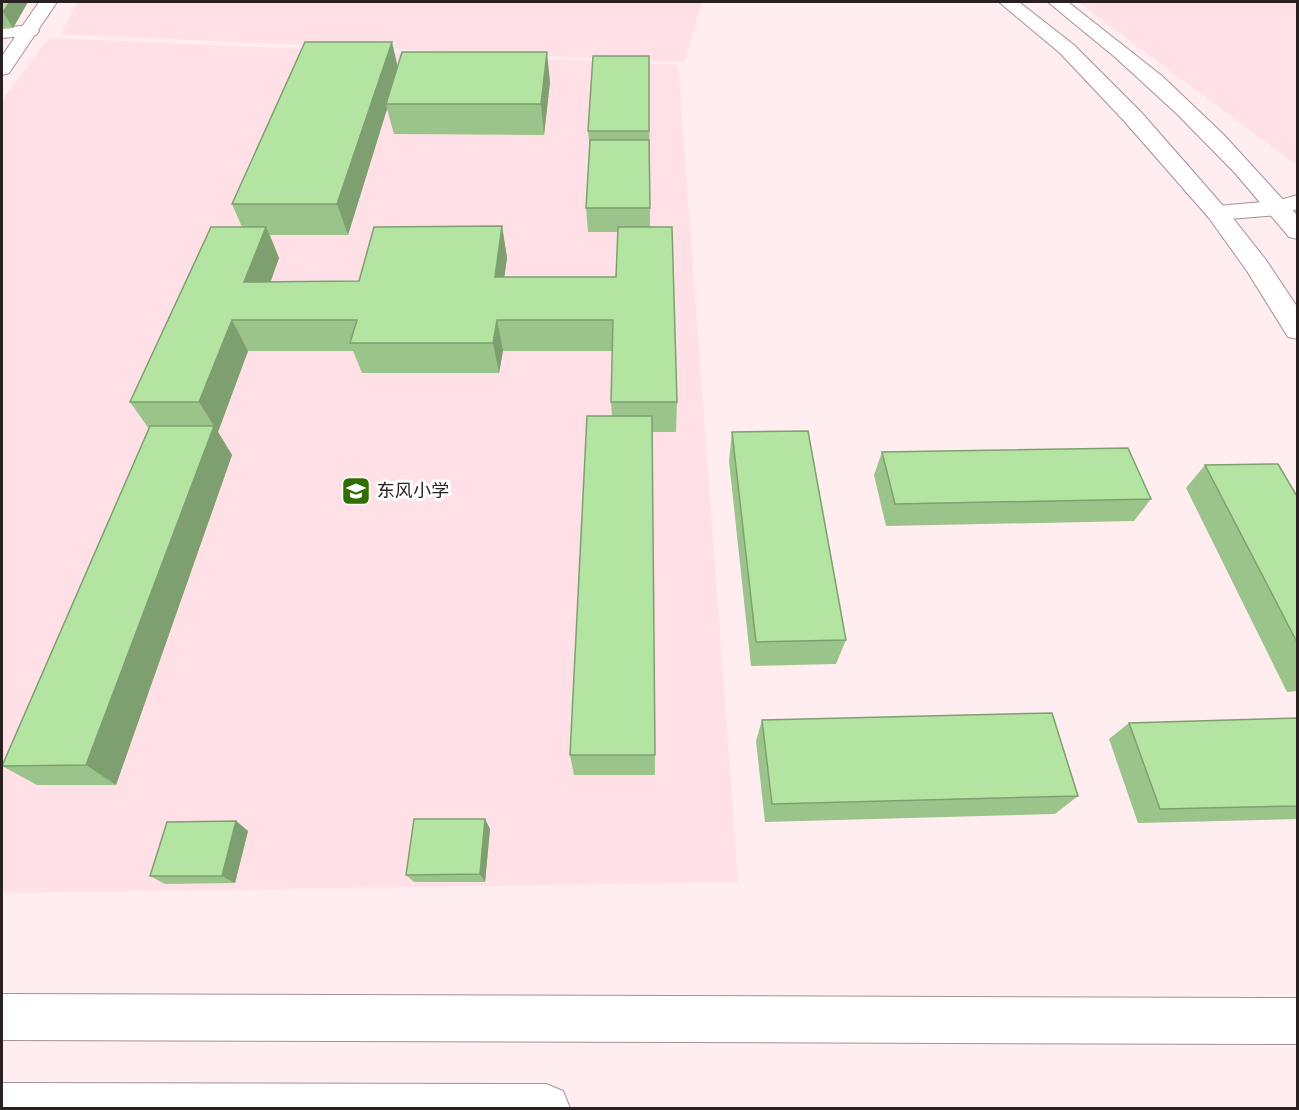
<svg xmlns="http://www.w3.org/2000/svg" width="1299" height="1110" font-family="Helvetica,'Noto Sans SC',sans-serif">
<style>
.built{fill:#ffe0e6}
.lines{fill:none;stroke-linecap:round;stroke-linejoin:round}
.street-casing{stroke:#a69195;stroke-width:2}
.secondary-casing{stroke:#a69195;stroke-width:2}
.street{fill:#fff;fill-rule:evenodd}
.secondary{fill:#fff;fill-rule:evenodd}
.wall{fill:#9bc48a}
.shaded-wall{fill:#7ea071}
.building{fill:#b4e4a1;stroke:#7ea071;stroke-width:1.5}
.labels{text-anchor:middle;stroke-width:6;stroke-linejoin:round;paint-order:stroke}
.poi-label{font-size:18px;fill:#282021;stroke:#fff;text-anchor:start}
</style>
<rect width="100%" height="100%" fill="#ffedf0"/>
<g class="built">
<path d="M 77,2 L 702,2 L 684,62 L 61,34 Z"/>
<path d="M 1078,2 L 1297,2 L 1297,165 Z"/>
<path d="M 49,38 L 678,65 L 738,882 L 2,893 L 2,100 Z"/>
</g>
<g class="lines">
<g class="street-casing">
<g id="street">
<path d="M 30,25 L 39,31 L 36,35 L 2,38 L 2,28 Z"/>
<path d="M 1298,195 L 1298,209 L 1278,215 L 1217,220 L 1209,218 L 1206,213 L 1209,208 L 1217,206 L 1276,201 Z"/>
</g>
</g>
<g class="secondary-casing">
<g id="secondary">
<path d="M 39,2 L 57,2 L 9,73 L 2,75 L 2,56 Z"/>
<path d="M 999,2 L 1019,2 L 1074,45 L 1141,112 L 1225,208 L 1266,260 L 1298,308 L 1298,339 L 1288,337 L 1247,271 L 1209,218 L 1125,122 L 1060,53 Z"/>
<path d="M 1048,2 L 1068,2 L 1162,76 L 1223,134 L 1298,216 L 1298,239 L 1289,237 L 1235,173 L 1177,114 L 1116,58 Z"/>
<path d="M 2,994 L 1298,998 L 1298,1044 L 2,1040 Z"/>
<path d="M 2,1083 L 546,1084 L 563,1091 L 570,1108 L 2,1108 Z"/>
</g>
</g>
<use href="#street" class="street"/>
<use href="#secondary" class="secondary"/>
</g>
<g class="wall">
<path d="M 2,2 L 28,2 L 13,28 L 2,29 Z"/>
<path d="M 649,56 L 650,227 L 677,402 L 676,432 L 652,432 L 655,775 L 574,775 L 570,755 L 612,416 L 611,402 L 612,351 L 503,351 L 499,373 L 362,373 L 353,351 L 248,351 L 218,432 L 232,455 L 116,785 L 37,785 L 2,766 L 149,429 L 130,402 L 242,227 L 232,204 L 398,67 L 550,82 L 544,135 L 394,134 L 387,109 L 348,235 L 270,235 L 279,258 L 271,281 L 359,281 L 502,226 L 507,258 L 504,277 L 616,277 L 618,232 L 588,232 L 586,208 L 590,151 L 588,131 Z"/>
<path d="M 732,432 L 846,640 L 836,664 L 751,666 L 729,461 Z"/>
<path d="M 882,452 L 1151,499 L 1134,521 L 886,526 L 874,475 Z"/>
<path d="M 1205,465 L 1298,498 L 1298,691 L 1287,692 L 1186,488 Z"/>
<path d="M 1298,718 L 1298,819 L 1138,823 L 1109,739 L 1129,723 Z"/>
<path d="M 762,720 L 1078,796 L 1055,814 L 765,822 L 756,741 Z"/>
<path d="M 485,819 L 490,829 L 485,882 L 414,882 L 406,875 Z"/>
<path d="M 236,821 L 248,831 L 235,883 L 165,884 L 150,876 Z"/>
</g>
<g class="shaded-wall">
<path d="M 10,2 L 28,2 L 13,28 L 3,12 Z"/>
<path d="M 392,42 L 399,72 L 386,104 L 387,109 L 348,235 L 337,204 Z"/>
<path d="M 547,52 L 550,82 L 544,135 L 541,104 Z"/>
<path d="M 502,226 L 507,258 L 500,308 L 495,277 Z"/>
<path d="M 266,227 L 279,258 L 259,313 L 244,282 Z"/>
<path d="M 232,320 L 248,351 L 218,432 L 232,455 L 116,785 L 86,765 L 214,426 L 199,402 Z"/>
<path d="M 497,320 L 503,351 L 499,373 L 493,343 Z"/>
<path d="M 485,819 L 490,829 L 485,882 L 480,874 Z"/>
<path d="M 236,821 L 248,831 L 235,883 L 222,876 Z"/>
</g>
<g class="building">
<path d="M 2,2 L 10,2 L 3,12 L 2,12 Z"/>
<path d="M 305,42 L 392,42 L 337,204 L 232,204 Z"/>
<path d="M 402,52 L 547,52 L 541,104 L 386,104 Z"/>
<path d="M 593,56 L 649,56 L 649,131 L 588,131 Z"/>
<path d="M 590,140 L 649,140 L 650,208 L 586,208 Z"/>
<path d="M 502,226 L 495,277 L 616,277 L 618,227 L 672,227 L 677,402 L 611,402 L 613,320 L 497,320 L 493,343 L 350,343 L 357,320 L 232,320 L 199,402 L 130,402 L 211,227 L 266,227 L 244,282 L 359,281 L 374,227 Z"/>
<path d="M 587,416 L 652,416 L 655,755 L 570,755 Z"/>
<path d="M 150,426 L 214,426 L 86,765 L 2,766 Z"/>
<path d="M 808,431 L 846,640 L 756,642 L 732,432 Z"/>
<path d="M 1128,448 L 1151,499 L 895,504 L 882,452 Z"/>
<path d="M 1278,464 L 1298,498 L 1298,644 L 1205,465 Z"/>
<path d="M 1052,713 L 1078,796 L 772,804 L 762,720 Z"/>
<path d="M 1298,718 L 1298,806 L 1160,809 L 1129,723 Z"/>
<path d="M 414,819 L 485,819 L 480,874 L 406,875 Z"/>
<path d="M 236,821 L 222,876 L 150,876 L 167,822 Z"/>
</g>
<defs>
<g id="school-square" transform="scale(1.5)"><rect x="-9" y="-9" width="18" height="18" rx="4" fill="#306e01" stroke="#fff"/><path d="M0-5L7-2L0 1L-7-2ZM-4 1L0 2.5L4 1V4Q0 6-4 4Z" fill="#fff"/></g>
</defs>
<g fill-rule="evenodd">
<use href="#school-square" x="356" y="491"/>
</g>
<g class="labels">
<g class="poi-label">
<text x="377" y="497">东风小学</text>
</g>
</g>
<rect width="1299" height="1110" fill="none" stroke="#282021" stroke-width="6"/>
</svg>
